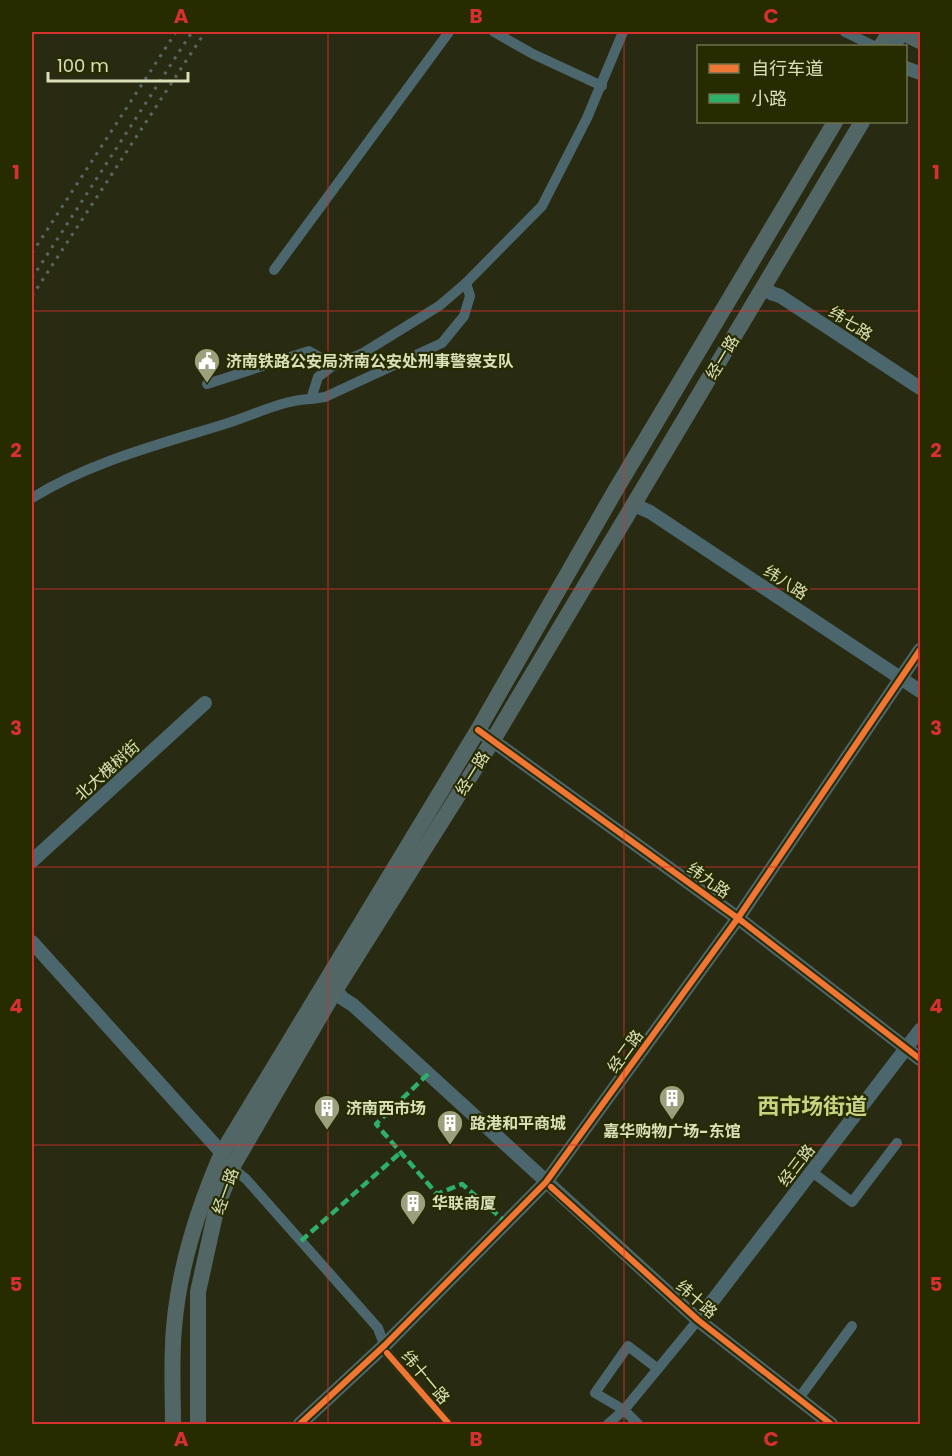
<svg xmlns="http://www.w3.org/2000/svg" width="952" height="1456" font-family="Poppins,'Noto Sans SC',sans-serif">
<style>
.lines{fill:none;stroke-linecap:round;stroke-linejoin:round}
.minor{stroke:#4c666e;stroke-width:10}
.tertiary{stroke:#4c666e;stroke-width:14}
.primary{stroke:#526666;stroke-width:16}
.rail{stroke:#596763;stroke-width:3;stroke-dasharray:3 6;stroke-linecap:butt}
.primary-bridge{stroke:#526666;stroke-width:16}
.quiet{stroke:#2db169;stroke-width:4.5;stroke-dasharray:9 4.5;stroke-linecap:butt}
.cycleway-casing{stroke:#272b00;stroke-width:10}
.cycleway{stroke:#f07635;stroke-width:6}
.grid{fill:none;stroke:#d6312f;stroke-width:1.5;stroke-opacity:0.55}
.labels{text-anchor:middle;stroke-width:4.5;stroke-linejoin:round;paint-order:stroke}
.street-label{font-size:16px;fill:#dae0b8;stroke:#272b00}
.poi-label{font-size:16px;font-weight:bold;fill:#dae0b8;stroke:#272b00;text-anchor:start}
.district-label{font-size:22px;font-weight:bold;fill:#c9d480;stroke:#272b00}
.neatline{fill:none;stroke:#d6312f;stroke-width:2}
.grid-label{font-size:20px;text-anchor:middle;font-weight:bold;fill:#d6312f}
</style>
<rect width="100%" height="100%" fill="#292a12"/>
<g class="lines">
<g class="minor">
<path d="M 494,32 L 533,54 L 602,86"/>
<path d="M 845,32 L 874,46"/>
<path d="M 274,270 L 449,32"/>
<path d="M 207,384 L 309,351 L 334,365"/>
<path d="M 311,399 L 325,397 L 442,343 L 464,316 L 470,296 L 466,283 L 542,206 L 587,118 L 623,32"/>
<path d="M 32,498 C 92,461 161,444 228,423 C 256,414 282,400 311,399 L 318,377 L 334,365 L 363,353 L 439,306 L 466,283"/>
<path d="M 233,1164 L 236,1171 L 246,1179 L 378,1328 L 387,1353 L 449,1424"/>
<path d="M 812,1172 L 852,1202 L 897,1143"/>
<path d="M 799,1398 L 852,1326"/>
<path d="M 608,1424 L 624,1410 L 698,1320"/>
<path d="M 638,1424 L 624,1410 L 595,1393 L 628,1346 L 658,1369"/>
</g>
<g class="tertiary">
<path d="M 894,46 L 903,32"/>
<path d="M 906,68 L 920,73"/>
<path d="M 764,286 L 771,293 L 780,296 L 920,388"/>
<path d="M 634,502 L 641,508 L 650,512 L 920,691"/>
<path d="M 478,730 L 743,922 L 920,1059"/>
<path d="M 32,861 L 205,703"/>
<path d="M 32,942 L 222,1153"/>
<path d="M 336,989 L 342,998 L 353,1005 L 698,1320 L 831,1424"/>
<path d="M 698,1320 L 920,1030"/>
<path d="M 300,1424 L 385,1345 L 546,1182 L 738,918 L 920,650"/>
</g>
<g class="primary">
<path d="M 881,46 L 890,32"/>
<path d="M 173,1424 C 173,1393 171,1360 174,1328 C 179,1267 198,1208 222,1153 L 478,730 L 615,491 L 835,122"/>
<path d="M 198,1424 L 198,1292 L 217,1206 L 234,1164 L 336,989 L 493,740 L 862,122"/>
</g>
<g class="rail">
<path d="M 32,253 L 176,32"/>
<path d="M 32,278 L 192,32"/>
<path d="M 32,296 L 205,32"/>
</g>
<path class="primary-bridge" d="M 901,32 L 920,41"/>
<g class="quiet">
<path d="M 428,1074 L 376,1124 L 437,1194 L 462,1184 L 507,1223"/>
<path d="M 301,1241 L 401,1152"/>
</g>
<g class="cycleway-casing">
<g id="cycleway">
<path d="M 478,730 L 743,922 L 920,1059"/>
<path d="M 551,1187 L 698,1320 L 831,1424"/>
<path d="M 387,1353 L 449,1424"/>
<path d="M 300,1424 L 385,1345 L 546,1182 L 738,918 L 920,650"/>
</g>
</g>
<use href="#cycleway" class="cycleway"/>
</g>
<path class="grid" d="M 328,32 L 328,1424M 624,32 L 624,1424M 32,311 L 920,311M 32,589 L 920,589M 32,867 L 920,867M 32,1145 L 920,1145"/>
<defs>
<g id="civic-pin" transform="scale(1.35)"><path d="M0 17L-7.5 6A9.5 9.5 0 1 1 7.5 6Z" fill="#9ca07e" stroke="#272b00"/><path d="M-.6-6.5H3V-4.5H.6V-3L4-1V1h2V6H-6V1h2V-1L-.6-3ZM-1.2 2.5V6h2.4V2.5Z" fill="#fff"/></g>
<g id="building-pin" transform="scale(1.35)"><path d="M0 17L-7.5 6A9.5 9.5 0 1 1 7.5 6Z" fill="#9ca07e" stroke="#272b00"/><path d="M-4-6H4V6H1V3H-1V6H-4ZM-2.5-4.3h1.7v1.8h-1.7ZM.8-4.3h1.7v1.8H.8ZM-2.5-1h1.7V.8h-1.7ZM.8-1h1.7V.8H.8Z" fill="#fff"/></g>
</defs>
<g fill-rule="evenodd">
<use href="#civic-pin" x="207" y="361"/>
<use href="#building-pin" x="672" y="1098"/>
<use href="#building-pin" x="327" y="1108"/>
<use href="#building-pin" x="450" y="1123"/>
<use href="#building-pin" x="413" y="1203"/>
</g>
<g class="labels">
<g class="street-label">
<text transform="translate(851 323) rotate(33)" y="6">纬七路</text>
<text transform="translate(722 357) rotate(-59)" y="6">经一路</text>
<text transform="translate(786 582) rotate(33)" y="6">纬八路</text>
<text transform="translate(107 770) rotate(-42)" y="6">北大槐树街</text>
<text transform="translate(472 773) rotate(-58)" y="6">经一路</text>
<text transform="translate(709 880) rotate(36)" y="6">纬九路</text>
<text transform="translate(625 1051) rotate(-54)" y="6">经二路</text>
<text transform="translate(796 1165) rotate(-52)" y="6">经三路</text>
<text transform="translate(225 1191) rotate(-70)" y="6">经一路</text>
<text transform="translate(697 1299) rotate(41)" y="6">纬十路</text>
<text transform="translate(426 1377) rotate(50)" y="6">纬十一路</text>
</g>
<g class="poi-label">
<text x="226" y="367">济南铁路公安局济南公安处刑事警察支队</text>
<text x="346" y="1114">济南西市场</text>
<text x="470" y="1129">路港和平商城</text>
<text x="672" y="1137" text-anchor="middle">嘉华购物广场-东馆</text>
<text x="432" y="1209">华联商厦</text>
</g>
<g class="district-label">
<text x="812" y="1114">西市场街道</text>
</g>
</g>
<rect width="952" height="1456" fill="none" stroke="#272b00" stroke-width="66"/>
<rect x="697" y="45" width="210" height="78" fill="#272b00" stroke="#6f734a" stroke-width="1.5"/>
<rect x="709" y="64" width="30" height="9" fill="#f07635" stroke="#6f734a" stroke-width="1.5"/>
<text x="751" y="75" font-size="18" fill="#dae0b8">自行车道</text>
<rect x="709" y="94" width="30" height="9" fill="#2db169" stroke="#6f734a" stroke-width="1.5"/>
<text x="751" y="105" font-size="18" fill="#dae0b8">小路</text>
<path d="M48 72v9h140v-9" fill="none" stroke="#dae0b8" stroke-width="3"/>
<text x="57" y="72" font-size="18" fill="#dae0b8" stroke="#272b00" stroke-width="4.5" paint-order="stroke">100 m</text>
<rect x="33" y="33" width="886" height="1390" class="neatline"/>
<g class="grid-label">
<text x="181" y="23">A</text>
<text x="476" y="23">B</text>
<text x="771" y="23">C</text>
<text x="16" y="179">1</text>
<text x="936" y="179">1</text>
<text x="16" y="457">2</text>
<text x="936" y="457">2</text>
<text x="16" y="735">3</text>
<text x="936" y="735">3</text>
<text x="16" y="1013">4</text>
<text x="936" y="1013">4</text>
<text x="16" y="1291">5</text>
<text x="936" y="1291">5</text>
<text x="181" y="1446">A</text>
<text x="476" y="1446">B</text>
<text x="771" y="1446">C</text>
</g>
</svg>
